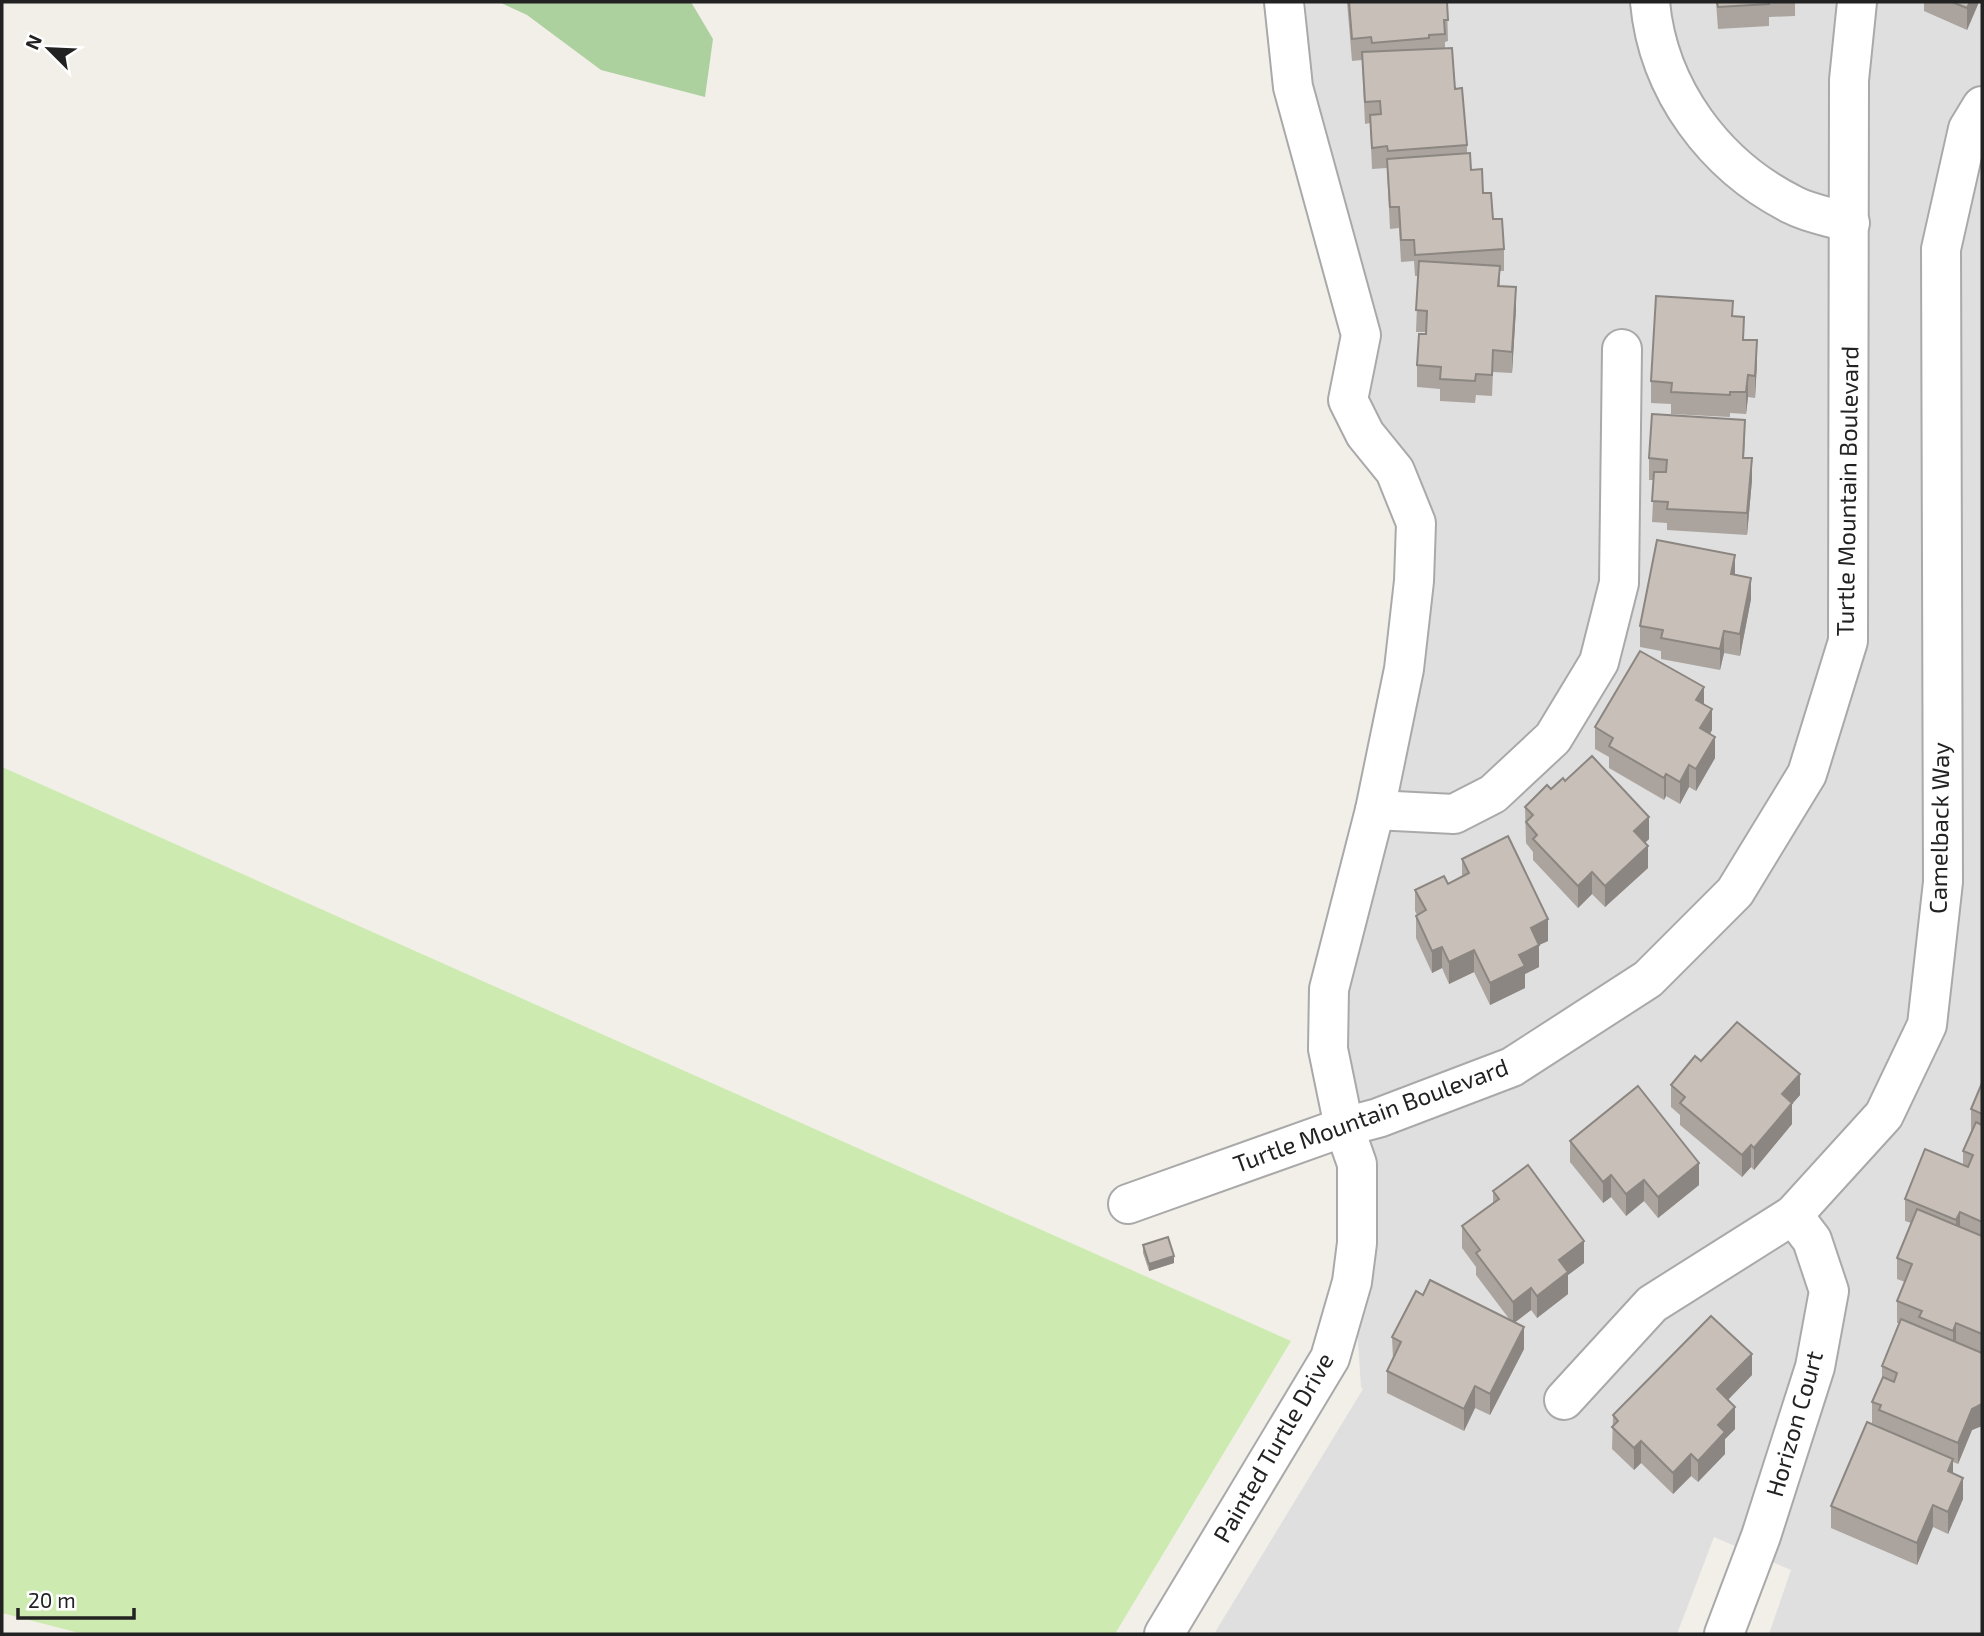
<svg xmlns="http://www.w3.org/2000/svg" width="1984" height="1636" font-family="'Exo 2',sans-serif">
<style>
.residential{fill:#e0dfdf}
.grass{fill:#cdebb0}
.forest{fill:#add19e}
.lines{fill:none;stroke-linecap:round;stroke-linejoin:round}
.street-casing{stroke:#a9a9a9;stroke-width:42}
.street{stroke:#fff;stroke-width:38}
.wall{fill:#aba49e}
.shaded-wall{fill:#8b8681}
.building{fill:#c7bfb8;stroke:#8b8681;stroke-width:2}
.labels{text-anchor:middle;stroke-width:7;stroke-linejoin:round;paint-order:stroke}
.street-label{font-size:24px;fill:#222;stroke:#fff}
</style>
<rect width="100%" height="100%" fill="#f2efe9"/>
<path class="residential" d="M 1306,2 L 1982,2 L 1982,1634 L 1769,1634 L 1791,1570 L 1714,1537 L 1677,1634 L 1214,1634 L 1363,1389 L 1361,1387 L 1338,1046 L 1401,725 L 1428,547 L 1361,405 L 1308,78 Z"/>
<path class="grass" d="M 2,767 L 1291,1341 L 1115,1634 L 83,1634 L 2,1613 Z"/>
<path class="forest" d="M 499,2 L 691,2 L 713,39 L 705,97 L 601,70 L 527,15 Z"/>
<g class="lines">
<g class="street-casing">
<g id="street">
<path d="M 1650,2 C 1658,90 1715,166 1793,205 C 1810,214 1832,217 1850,223"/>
<path d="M 1375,810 L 1454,814 L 1493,794 L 1553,738 L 1599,662 L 1619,583 L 1622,349"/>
<path d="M 1128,1204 L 1344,1127 L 1378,1118 L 1512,1067 L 1648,979 L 1735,892 L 1807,774 L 1848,641 L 1849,80 L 1857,2"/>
<path d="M 1564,1400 L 1652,1304 L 1793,1215 L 1884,1115 L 1927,1025 L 1943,882 L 1941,249 L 1968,129 L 1982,106"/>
<path d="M 1164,1634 L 1330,1358 L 1352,1282 L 1357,1243 L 1357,1164 L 1344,1127 L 1328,1049 L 1329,989 L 1375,810 L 1404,669 L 1414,581 L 1416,523 L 1395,471 L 1365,434 L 1348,400 L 1361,335 L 1293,87 L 1284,2"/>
<path d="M 1724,1634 L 1761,1536 L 1815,1367 L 1829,1291 L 1812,1240 L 1793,1215"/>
</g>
</g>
<use href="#street" class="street"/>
</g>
<g class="wall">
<path d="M 1347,2 L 1447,2 L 1448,41 L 1445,42 L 1445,48 L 1455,89 L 1467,145 L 1467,153 L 1471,170 L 1483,193 L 1504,249 L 1504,271 L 1500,271 L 1500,286 L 1516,309 L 1512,373 L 1493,372 L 1492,396 L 1476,395 L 1475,403 L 1440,401 L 1440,389 L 1417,387 L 1417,365 L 1426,332 L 1416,332 L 1418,276 L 1415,276 L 1414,261 L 1401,262 L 1399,228 L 1390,229 L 1387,168 L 1372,169 L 1370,123 L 1365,124 L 1362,60 L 1352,61 Z"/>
<path d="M 1716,2 L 1795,2 L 1795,16 L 1769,17 L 1769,26 L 1718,29 Z"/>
<path d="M 1924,2 L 1979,2 L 1967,30 L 1924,11 Z"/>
<path d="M 1733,316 L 1744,340 L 1757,362 L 1755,398 L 1748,397 L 1746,414 L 1730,413 L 1730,417 L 1671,414 L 1671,404 L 1651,403 L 1651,381 Z"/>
<path d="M 1745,441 L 1744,458 L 1752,480 L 1747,535 L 1667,530 L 1667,523 L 1652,522 L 1654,480 L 1649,480 L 1649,458 Z"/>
<path d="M 1735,575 L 1751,599 L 1740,656 L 1724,653 L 1720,670 L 1661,659 L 1661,651 L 1640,647 L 1640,626 Z"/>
<path d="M 1704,704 L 1712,730 L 1710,734 L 1715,758 L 1696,791 L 1689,787 L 1680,804 L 1666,796 L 1664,800 L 1609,768 L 1609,757 L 1595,749 L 1595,727 Z"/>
<path d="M 1551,789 L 1649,839 L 1645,843 L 1648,868 L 1605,907 L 1592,894 L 1578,908 L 1533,860 L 1533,852 L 1526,843 L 1525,807 Z"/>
<path d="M 1462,859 L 1548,941 L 1539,945 L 1539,967 L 1525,974 L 1525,988 L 1490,1005 L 1474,972 L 1449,984 L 1442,968 L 1432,973 L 1416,938 L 1416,916 L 1417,915 L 1415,911 L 1415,890 L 1448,884 L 1462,876 Z"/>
<path d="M 1701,1061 L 1800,1095 L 1792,1104 L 1792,1124 L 1754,1170 L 1751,1167 L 1742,1177 L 1680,1125 L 1680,1115 L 1671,1107 L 1671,1085 Z"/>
<path d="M 1982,1083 L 1982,1426 L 1972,1430 L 1958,1464 L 1953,1462 L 1953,1473 L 1963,1499 L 1948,1534 L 1933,1527 L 1917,1565 L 1831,1528 L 1831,1506 L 1879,1427 L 1879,1426 L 1872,1423 L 1872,1402 L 1882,1379 L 1882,1366 L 1899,1323 L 1897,1323 L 1897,1301 L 1905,1282 L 1897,1279 L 1897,1258 L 1911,1223 L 1905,1221 L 1905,1199 L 1963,1164 L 1963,1151 L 1971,1131 L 1971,1109 Z"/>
<path d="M 1570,1141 L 1699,1185 L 1658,1218 L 1644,1201 L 1626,1216 L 1611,1197 L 1603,1203 L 1570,1162 Z"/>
<path d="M 1493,1191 L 1584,1263 L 1568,1275 L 1568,1294 L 1537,1318 L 1531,1310 L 1514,1322 L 1524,1349 L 1490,1415 L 1475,1408 L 1464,1431 L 1387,1393 L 1387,1371 L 1393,1359 L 1392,1337 L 1423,1295 L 1510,1320 L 1476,1275 L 1476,1267 L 1462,1248 L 1462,1226 L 1493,1203 Z"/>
<path d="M 1143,1245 L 1174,1263 L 1149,1271 L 1143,1253 Z"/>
<path d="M 1752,1375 L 1728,1400 L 1735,1429 L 1725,1439 L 1725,1454 L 1698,1482 L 1691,1476 L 1673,1494 L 1641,1463 L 1634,1470 L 1612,1449 L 1613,1415 Z"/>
</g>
<g class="shaded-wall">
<path d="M 1970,2 L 1979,2 L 1967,30 L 1967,8 Z"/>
<path d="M 1516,287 L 1516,309 L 1512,373 L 1512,352 Z"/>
<path d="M 1757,340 L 1757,362 L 1755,398 L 1755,376 Z"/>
<path d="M 1748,375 L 1748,397 L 1746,414 L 1746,392 Z"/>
<path d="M 1752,458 L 1752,480 L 1747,535 L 1747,513 Z"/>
<path d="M 1735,555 L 1735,577 L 1731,574 Z"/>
<path d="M 1751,578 L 1751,599 L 1740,656 L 1740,634 Z"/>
<path d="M 1724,631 L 1724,653 L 1720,670 L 1720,649 Z"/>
<path d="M 1704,687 L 1704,709 L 1696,700 Z"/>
<path d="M 1712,709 L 1712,730 L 1700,750 L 1700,728 Z"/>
<path d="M 1715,737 L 1715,758 L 1696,791 L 1696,769 Z"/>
<path d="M 1689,765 L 1689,787 L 1680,804 L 1680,782 Z"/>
<path d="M 1666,774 L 1666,796 L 1664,800 L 1664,778 Z"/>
<path d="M 1649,817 L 1649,839 L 1634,853 L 1634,831 Z"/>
<path d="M 1648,846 L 1648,868 L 1605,907 L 1605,886 Z"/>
<path d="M 1592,872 L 1592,894 L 1578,908 L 1578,886 Z"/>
<path d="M 1548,919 L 1548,941 L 1539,945 L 1539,967 L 1525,974 L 1525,988 L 1490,1005 L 1490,983 L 1519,955 L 1531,928 Z"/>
<path d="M 1442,947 L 1442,968 L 1432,973 L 1432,951 Z"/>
<path d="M 1474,950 L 1474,972 L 1449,984 L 1449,962 Z"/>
<path d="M 1800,1074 L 1800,1095 L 1792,1104 L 1792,1124 L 1754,1170 L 1754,1148 L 1782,1094 Z"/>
<path d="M 1751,1145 L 1751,1167 L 1742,1177 L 1742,1155 Z"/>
<path d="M 1699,1163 L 1699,1185 L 1658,1218 L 1658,1197 Z"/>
<path d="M 1611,1175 L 1611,1197 L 1603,1203 L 1603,1182 Z"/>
<path d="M 1644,1180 L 1644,1201 L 1626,1216 L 1626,1194 Z"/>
<path d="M 1960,1212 L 1960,1234 L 1956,1242 L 1956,1220 Z"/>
<path d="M 1584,1241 L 1584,1263 L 1568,1275 L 1568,1294 L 1537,1318 L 1537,1296 L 1559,1260 Z"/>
<path d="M 1174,1256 L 1174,1263 L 1149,1271 L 1149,1264 Z"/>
<path d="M 1531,1288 L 1531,1310 L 1513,1324 L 1513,1302 Z"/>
<path d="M 1956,1323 L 1956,1345 L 1953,1352 L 1953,1331 Z"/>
<path d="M 1524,1327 L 1524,1349 L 1490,1415 L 1490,1394 Z"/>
<path d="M 1752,1354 L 1752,1375 L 1717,1411 L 1717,1389 Z"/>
<path d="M 1475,1386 L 1475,1408 L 1464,1431 L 1464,1409 Z"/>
<path d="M 1982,1404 L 1982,1426 L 1972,1430 L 1958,1464 L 1958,1443 L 1972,1409 Z"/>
<path d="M 1735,1407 L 1735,1429 L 1725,1439 L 1725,1454 L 1698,1482 L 1698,1461 L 1718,1425 Z"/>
<path d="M 1641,1441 L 1641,1463 L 1634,1470 L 1634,1448 Z"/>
<path d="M 1691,1454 L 1691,1476 L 1673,1494 L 1673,1473 Z"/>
<path d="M 1953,1459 L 1953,1480 L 1948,1471 Z"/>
<path d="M 1963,1478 L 1963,1499 L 1948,1534 L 1948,1512 Z"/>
<path d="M 1933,1505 L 1933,1527 L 1917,1565 L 1917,1543 Z"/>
</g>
<g class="building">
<path d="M 1349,2 L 1447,2 L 1448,20 L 1444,20 L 1445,34 L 1429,35 L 1429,38 L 1372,43 L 1371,37 L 1352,39 Z"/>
<path d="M 1717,2 L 1769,2 L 1769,4 L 1718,7 Z"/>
<path d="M 1952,2 L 1970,2 L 1967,8 Z"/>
<path d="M 1452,48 L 1455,89 L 1462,88 L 1467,145 L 1388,151 L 1387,146 L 1372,148 L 1370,115 L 1381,114 L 1380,101 L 1365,102 L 1362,52 Z"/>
<path d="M 1470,153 L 1471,170 L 1482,169 L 1483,193 L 1491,193 L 1493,219 L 1502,219 L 1504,249 L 1415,255 L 1414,240 L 1401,240 L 1399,207 L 1390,207 L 1387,159 Z"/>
<path d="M 1419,261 L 1500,266 L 1498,286 L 1516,287 L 1512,352 L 1493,350 L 1492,375 L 1476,374 L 1475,381 L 1440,379 L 1441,367 L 1417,365 L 1419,334 L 1426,334 L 1427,311 L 1416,310 Z"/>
<path d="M 1656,296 L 1733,301 L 1732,316 L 1744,317 L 1743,340 L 1757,340 L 1755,376 L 1748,375 L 1746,392 L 1730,392 L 1730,395 L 1671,392 L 1672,383 L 1651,381 Z"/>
<path d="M 1652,414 L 1745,420 L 1743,458 L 1752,458 L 1747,513 L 1667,509 L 1668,502 L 1652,501 L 1654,472 L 1666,472 L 1667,460 L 1649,458 Z"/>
<path d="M 1657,540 L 1735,555 L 1731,574 L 1751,578 L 1740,634 L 1724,631 L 1720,649 L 1661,638 L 1663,630 L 1640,626 Z"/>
<path d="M 1640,651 L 1704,687 L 1696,700 L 1712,709 L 1700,728 L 1715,737 L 1696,769 L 1689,765 L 1680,782 L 1666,774 L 1664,778 L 1609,746 L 1613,738 L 1595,727 Z"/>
<path d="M 1592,756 L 1649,817 L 1634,831 L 1648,846 L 1605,886 L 1592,872 L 1578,886 L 1533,839 L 1537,835 L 1526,822 L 1533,815 L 1525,807 L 1547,785 L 1551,789 L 1563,778 L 1565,781 Z"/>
<path d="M 1508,836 L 1548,919 L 1531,928 L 1539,945 L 1519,955 L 1525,966 L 1490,983 L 1474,950 L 1449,962 L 1442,947 L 1432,951 L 1416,916 L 1426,910 L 1415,890 L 1444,876 L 1448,884 L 1469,873 L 1462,859 Z"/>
<path d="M 1737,1022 L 1800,1074 L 1782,1094 L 1792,1103 L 1754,1148 L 1751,1145 L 1742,1155 L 1680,1103 L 1685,1097 L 1671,1085 L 1695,1056 L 1701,1061 Z"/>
<path d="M 1982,1083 L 1982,1114 L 1971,1109 Z"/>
<path d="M 1638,1086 L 1699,1163 L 1658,1197 L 1644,1180 L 1626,1194 L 1611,1175 L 1603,1182 L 1570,1141 Z"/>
<path d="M 1976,1122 L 1982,1125 L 1982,1222 L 1960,1212 L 1956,1220 L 1905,1199 L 1925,1149 L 1968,1167 L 1973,1155 L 1963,1151 Z"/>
<path d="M 1528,1165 L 1584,1241 L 1559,1260 L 1568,1272 L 1537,1296 L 1531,1288 L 1513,1302 L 1476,1253 L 1480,1250 L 1462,1226 L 1499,1199 L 1493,1191 Z"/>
<path d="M 1917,1209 L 1982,1236 L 1982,1334 L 1956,1323 L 1953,1331 L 1919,1317 L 1922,1311 L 1897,1301 L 1912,1264 L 1897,1258 Z"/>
<path d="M 1168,1237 L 1174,1256 L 1149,1264 L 1143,1245 Z"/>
<path d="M 1430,1280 L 1524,1327 L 1490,1394 L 1475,1386 L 1464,1409 L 1387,1371 L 1401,1342 L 1392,1337 L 1416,1291 L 1423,1295 Z"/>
<path d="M 1711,1316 L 1752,1354 L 1717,1389 L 1735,1407 L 1718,1425 L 1725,1432 L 1698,1461 L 1691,1454 L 1673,1473 L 1641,1441 L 1634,1448 L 1612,1427 L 1618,1421 L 1613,1415 Z"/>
<path d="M 1901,1319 L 1982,1353 L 1982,1404 L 1972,1409 L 1958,1443 L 1879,1410 L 1881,1405 L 1872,1402 L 1883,1377 L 1894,1382 L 1897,1373 L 1882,1366 Z"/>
<path d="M 1867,1422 L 1953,1459 L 1948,1471 L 1963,1478 L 1948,1512 L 1933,1505 L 1917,1543 L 1831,1506 Z"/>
</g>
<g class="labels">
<g class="street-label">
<text transform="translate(1848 491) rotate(-89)" y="8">Turtle Mountain Boulevard</text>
<text transform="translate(1940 828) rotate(-89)" y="8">Camelback Way</text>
<text transform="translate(1371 1116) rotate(-20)" y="8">Turtle Mountain Boulevard</text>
<text transform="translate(1795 1424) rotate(-74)" y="8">Horizon Court</text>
<text transform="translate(1274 1448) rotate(-60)" y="8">Painted Turtle Drive</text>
</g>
</g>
<rect width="1984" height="1636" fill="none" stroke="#222222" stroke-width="7"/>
<g transform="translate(49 49) rotate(294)" stroke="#ffffff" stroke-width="5" paint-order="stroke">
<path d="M0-5L12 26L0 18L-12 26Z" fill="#222222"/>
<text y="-10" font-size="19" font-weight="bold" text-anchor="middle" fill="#222222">N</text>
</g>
<path d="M18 1608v10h116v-10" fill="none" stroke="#222222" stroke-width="3.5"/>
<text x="28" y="1608" font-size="21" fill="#222222" stroke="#ffffff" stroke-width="5" paint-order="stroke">20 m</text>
</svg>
